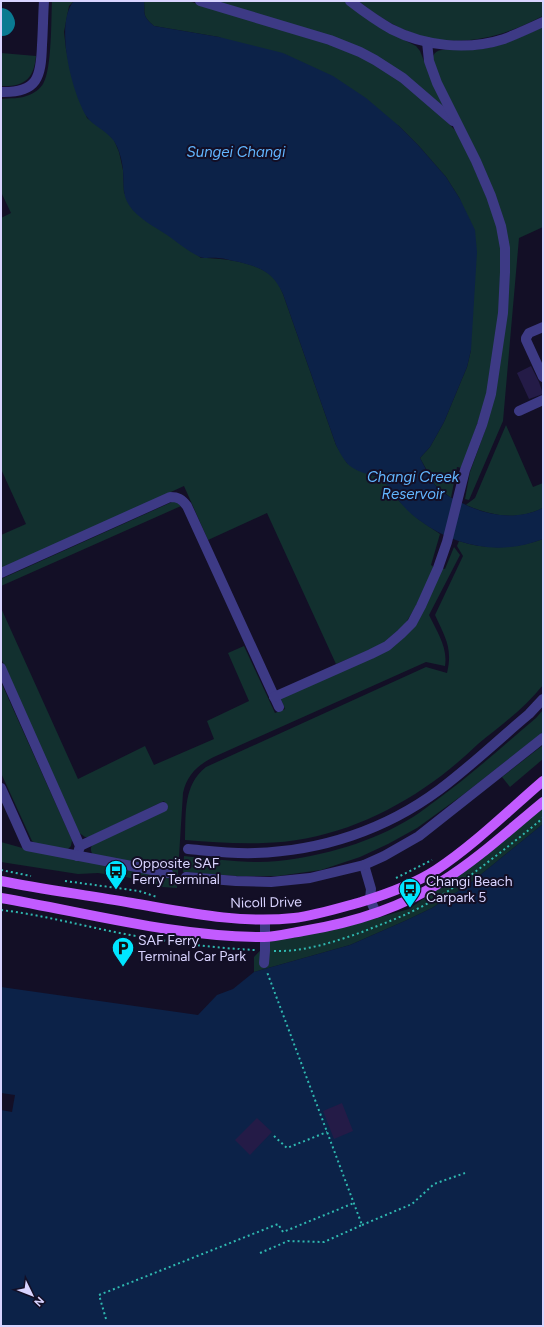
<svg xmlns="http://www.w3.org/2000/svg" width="544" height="1327" font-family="Figtree,sans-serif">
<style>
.green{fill:#12302f}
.water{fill:#0c2248}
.pier{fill:#130f26}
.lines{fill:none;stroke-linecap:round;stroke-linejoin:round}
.taxiway{stroke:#0a7a92;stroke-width:26}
.building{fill:#241b47}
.path{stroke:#2fb8b0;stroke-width:2;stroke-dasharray:2 3;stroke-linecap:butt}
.minor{stroke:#3d3a85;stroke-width:10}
.major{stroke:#c25bff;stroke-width:10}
.labels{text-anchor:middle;stroke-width:4;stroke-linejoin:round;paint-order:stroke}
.poi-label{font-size:14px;fill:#d9d4ff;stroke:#130f26;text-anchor:start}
.street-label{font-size:14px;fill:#d9d4ff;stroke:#130f26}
.water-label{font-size:15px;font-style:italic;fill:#62b6ff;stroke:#130f26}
</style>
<rect width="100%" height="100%" fill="#130f26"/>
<g class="green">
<path d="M 52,1 L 74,1 L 69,6 L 64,32 L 66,49 L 71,73 L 87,118 L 104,130 L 114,140 L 119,152 L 123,170 L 124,193 L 201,258 C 224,258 264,262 278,283 C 280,286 281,290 283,294 L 336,445 L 347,463 L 374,476 L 381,476 L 398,500 L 418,519 L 440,534 L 431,565 L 434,567 L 415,608 L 405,624 L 381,645 L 336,664 L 267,513 L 208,540 L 184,486 L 1,569 L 1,535 L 26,524 L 1,469 L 1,218 L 11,213 L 1,192 L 1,99 C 10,98 20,99 29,95 C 34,93 40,89 43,84 C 52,69 51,20 52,1 Z"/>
<path d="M 144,1 L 188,1 L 325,41 L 380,65 L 433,108 L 457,132 L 464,145 L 499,226 L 502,249 L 500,313 L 487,395 L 462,468 L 457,467 L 451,498 L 435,485 L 420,458 L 430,447 L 444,422 L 467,367 L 471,350 L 460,199 L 446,177 L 418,145 L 399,126 L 219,37 L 154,26 C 142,15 145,16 144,1 Z"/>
<path d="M 206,1 L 345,1 L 390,33 L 416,46 L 420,51 L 426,66 L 445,105 L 443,108 L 393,68 Z"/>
<path d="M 358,1 L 543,1 L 543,16 C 532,21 521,27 509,31 C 477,43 437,45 405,30 C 388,23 373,12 358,1 Z"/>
<path d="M 543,27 L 543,227 L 519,238 L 503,421 L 469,500 L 465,499 L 470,472 L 486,428 L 508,240 L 433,65 C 432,59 432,54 438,51 C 444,48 472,51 481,49 C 503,46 523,36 543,27 Z"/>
<path d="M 1,53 L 36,56 C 34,79 24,87 1,86 Z"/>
<path d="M 506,425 L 533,487 L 543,483 L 543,508 C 516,521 493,516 466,505 L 467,504 L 475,498 Z"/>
<path d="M 176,501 L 181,506 L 1,586 L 1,579 L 172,502 Z"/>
<path d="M 543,539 L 543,685 C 525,708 500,726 478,744 C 461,760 444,775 424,788 C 377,820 321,842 263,843 C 237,844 211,842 185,840 C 186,813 183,785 206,767 L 426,667 L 447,673 C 453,648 445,637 435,615 L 463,556 L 457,546 L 459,541 C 485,550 517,549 543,539 Z"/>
<path d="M 454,547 L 460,555 L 429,615 C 437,632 448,647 445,666 L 426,662 L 216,756 C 199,764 187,774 183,793 L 177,888 L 163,887 L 126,877 L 98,873 L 78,874 L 1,862 L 1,842 L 26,849 L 93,855 C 90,850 90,847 94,843 L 168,808 L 164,801 L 89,837 L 85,837 L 78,832 L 1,658 L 1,608 L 78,779 L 145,746 L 154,765 L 214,739 L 207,721 L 249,701 L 228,653 L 244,646 L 275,713 L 285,709 L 280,697 L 395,644 L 441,568 L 445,569 Z"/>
<path d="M 1,682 L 72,840 L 71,846 L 67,850 L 35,843 L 32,841 L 1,773 Z"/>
<path d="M 543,710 L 543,732 L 464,794 L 417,828 L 388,844 L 360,857 L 321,870 L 278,876 L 237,876 L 183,872 L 184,856 C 215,859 247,864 278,861 C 324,856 373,842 413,817 C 421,812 429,805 438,799 C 472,774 503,746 536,718 Z"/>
<path d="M 543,745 L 543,759 L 510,787 L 502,777 Z"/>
<path d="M 543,806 L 543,824 L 468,885 L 432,908 L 407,920 L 350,945 L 254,972 L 254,957 L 272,938 L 345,927 L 409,909 L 461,872 Z"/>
</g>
<g class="water">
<path d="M 74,1 L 144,1 C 145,16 142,15 154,26 L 219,37 L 283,53 L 333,76 L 366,98 L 399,126 L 418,145 L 446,177 L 460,199 L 475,230 L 477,252 L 471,350 L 467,367 L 444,422 L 430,447 L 420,458 C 425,467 429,477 435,485 C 442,493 451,498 460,502 C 487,516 515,521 543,508 L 543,539 C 501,556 455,547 419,520 C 403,509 392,492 381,476 C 371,476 353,471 346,462 C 342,457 339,451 336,445 L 283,294 C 273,272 262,268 239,262 C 232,261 225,258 218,258 C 212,257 205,259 200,257 C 189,252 177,242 167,235 C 155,227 137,218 129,205 C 122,195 124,182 123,170 C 122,160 119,149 114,141 C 107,131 92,125 87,117 C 72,94 54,23 74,1 Z"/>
<path d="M 543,824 L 543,1326 L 1,1326 L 1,987 L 198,1015 L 217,995 L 233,989 L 254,972 L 350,945 L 407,920 L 432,908 L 468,885 Z"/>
</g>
<path class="pier" d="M 1,1093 L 15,1095 L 12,1112 L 1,1110 Z"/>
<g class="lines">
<path class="taxiway" d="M 1,21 L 2,23"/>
</g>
<g class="building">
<path d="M 531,366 L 539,382 L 543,394 L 529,399 L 517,373 Z"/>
<path d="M 342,1103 L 353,1131 L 334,1139 L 323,1111 Z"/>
<path d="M 257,1118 L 272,1132 L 250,1155 L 235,1140 Z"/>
</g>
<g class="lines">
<g class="path">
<path d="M 1,870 L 31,876"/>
<path d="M 396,878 L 432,860"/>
<path d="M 65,881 L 139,891 L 157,897"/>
<path d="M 1,910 C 43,915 83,926 125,934 C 168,942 212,948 255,950"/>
<path d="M 274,951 C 304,952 334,942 362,932 C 382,924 402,917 421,907 C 450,892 475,872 501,852 C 515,841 529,830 543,818"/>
<path d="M 274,1136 L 287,1148 L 327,1132"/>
<path d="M 362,1225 L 412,1204 L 434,1184 L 465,1173"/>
<path d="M 260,1253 L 288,1241 L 324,1242 L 362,1225 L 267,972"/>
<path d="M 106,1319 L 99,1295 L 278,1224 L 283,1232 L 354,1203"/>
</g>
<g class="minor">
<path d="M 200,1 L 330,40 L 360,52 L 375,60 L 403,78 L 453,121"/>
<path d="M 350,1 C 363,11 377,21 391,29 C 424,46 467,51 504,39 C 517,34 530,28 543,22"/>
<path d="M 1,92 C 38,93 41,77 42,45 C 43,30 43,16 44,1"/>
<path d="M 543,327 L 529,333 L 526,338 L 526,340 L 543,377"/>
<path d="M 519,411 L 543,400"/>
<path d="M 1,573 L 170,497 C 178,497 182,499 187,506 L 279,707"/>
<path d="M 1,668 L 80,846 L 77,856"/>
<path d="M 274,697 L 371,654 L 387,646 L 401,634 L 412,623 L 421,606 L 438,568 L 447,542 L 465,470 L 482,425 L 491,394 L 503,313 L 505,272 L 505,248 L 501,226 L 491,196 L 476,161 L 437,83 L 429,61 L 427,42"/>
<path d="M 1,788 L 27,846 L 168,873"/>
<path d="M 80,846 L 163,807"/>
<path d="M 188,849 C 210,851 233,854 255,853 C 321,851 385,830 439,790 C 470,767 499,739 529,714 L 543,699"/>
<path d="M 364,865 L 371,889 L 370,899 L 376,913"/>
<path d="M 186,877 L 236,881 L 271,882 L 310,878 L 364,865 L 384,856 L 419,836 L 543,738"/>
<path d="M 264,963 L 265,951 L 265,920"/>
</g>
<g class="major">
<path d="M 1,881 C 45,890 88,895 132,903 C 185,912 239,924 294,918 C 317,915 339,908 361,902 C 384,895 416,883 436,870 C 475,844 508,811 543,781"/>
<path d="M 1,898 C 88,913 175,937 264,937 C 277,937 290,933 303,931 C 352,923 399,909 441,882 C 478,859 510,829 543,802"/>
</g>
</g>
<defs>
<g id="bus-pin" transform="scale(1.15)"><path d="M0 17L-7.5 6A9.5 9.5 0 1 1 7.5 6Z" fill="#00e5ff" stroke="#130f26"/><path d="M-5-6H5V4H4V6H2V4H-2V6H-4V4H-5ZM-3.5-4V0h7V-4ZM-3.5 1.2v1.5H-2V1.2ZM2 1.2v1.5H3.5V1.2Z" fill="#111"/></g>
<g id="parking-pin" transform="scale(1.15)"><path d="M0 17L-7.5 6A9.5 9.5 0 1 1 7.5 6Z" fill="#00e5ff" stroke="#130f26"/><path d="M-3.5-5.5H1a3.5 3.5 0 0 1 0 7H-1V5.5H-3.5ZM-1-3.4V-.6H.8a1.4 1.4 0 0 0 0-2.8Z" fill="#111"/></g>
</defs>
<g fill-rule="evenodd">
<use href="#bus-pin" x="116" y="871"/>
<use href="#bus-pin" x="410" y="889"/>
<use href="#parking-pin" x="123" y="948"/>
</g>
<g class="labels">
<g class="poi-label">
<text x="132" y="868">Opposite SAF<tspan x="132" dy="16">Ferry Terminal</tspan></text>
<text x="426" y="886">Changi Beach<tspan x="426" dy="16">Carpark 5</tspan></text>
<text x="138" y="945">SAF Ferry<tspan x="138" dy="16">Terminal Car Park</tspan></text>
</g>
<g class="street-label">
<text transform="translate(266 902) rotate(-1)" y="5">Nicoll Drive</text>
</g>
<g class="water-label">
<text x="236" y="157">Sungei Changi</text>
<text x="413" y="482">Changi Creek<tspan x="413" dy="17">Reservoir</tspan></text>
</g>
</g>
<rect width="544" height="1327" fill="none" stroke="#d9d4ff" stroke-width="4"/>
<g transform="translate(32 1295) rotate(133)" stroke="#130f26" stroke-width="3" paint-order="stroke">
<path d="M0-3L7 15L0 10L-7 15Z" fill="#d9d4ff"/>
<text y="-6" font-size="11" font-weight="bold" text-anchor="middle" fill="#d9d4ff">N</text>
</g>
</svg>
